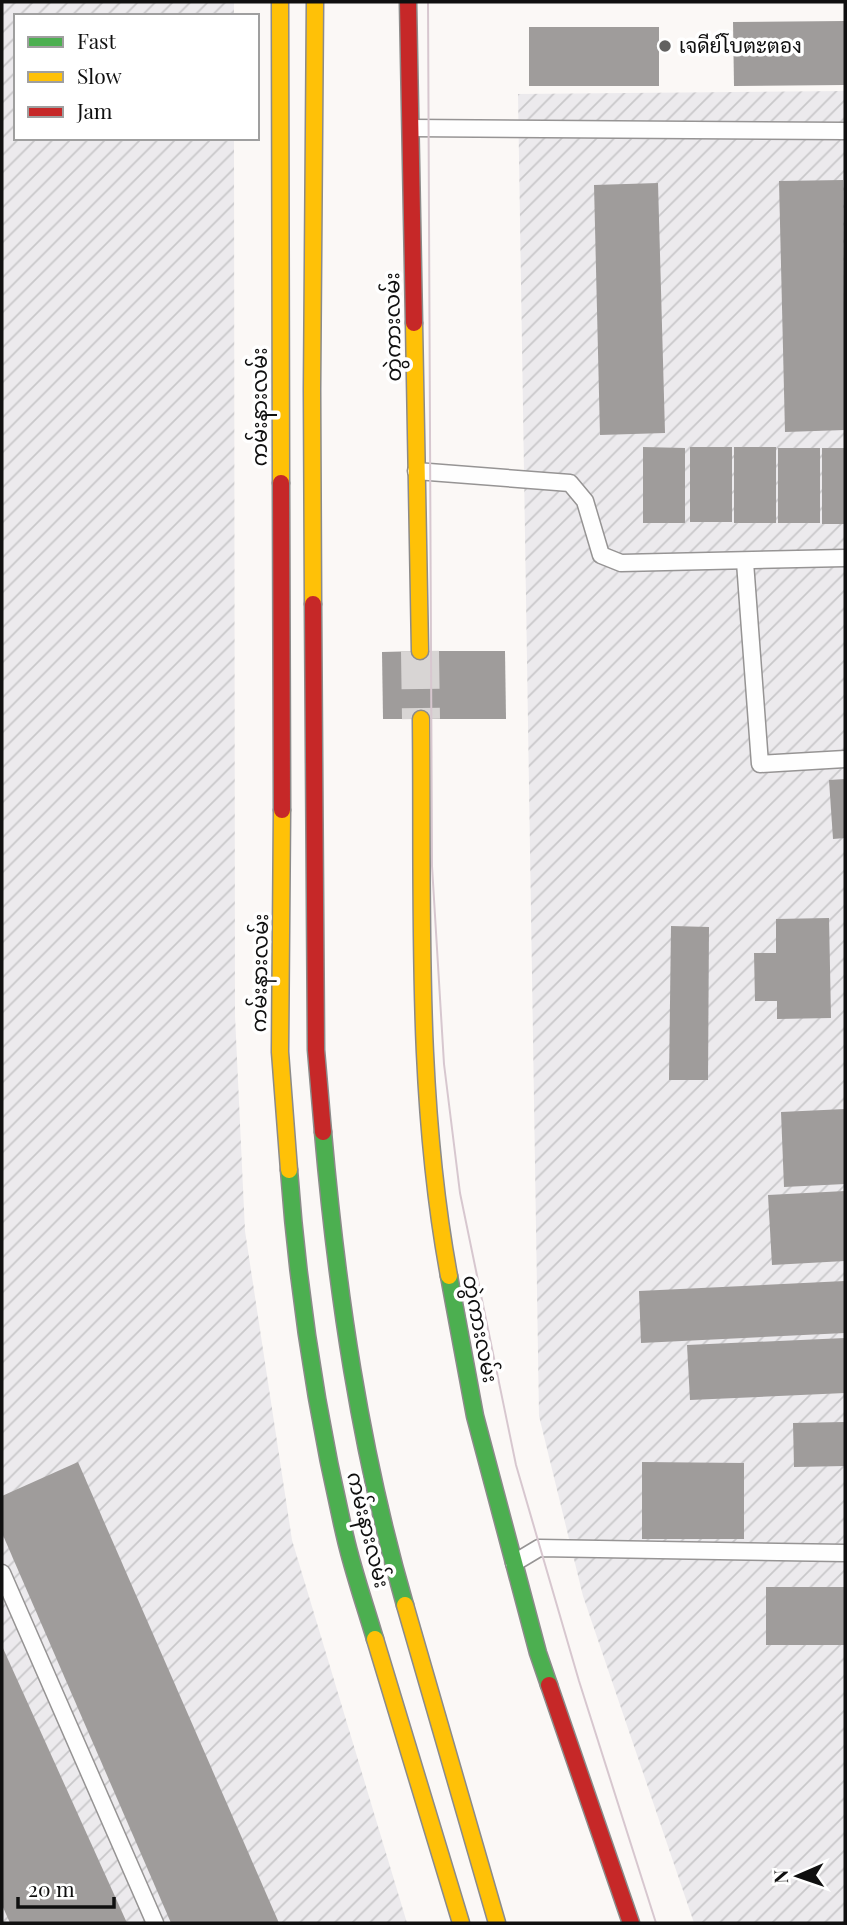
<svg xmlns="http://www.w3.org/2000/svg" width="847" height="1925" font-family="'Playfair Display','Noto Sans Myanmar',Sarabun,serif">
<style>
.industrial{fill:url(#industrial-furrows)}
.building{fill:#9f9c9b}
.lines{fill:none;stroke-linecap:round;stroke-linejoin:round}
.secondary-tunnel{stroke:#d8d5d4;stroke-width:38;stroke-dasharray:38 19;stroke-linecap:butt}
.lane-casing{stroke:#969494;stroke-width:19}
.fast-casing{stroke:#8c8b8a;stroke-width:19}
.slow-casing{stroke:#8c8b8a;stroke-width:19}
.jam-casing{stroke:#8c8b8a;stroke-width:19}
.lane{stroke:#fefefe;stroke-width:16}
.fast{stroke:#4caf50;stroke-width:16}
.slow{stroke:#ffc107;stroke-width:16}
.jam{stroke:#c62828;stroke-width:16}
.tram{stroke:#d7c7cf;stroke-width:2}
.poi-dot{fill:#626160;stroke:#fff;stroke-width:2.5}
.labels{text-anchor:middle;stroke-width:7;stroke-linejoin:round;paint-order:stroke}
.poi-label{font-size:21px;fill:#101010;stroke:#fff;text-anchor:start}
.street-label{font-size:21px;fill:#101010;stroke:#fff}
</style>
<defs>
<pattern id="industrial-furrows" width="10" height="10" patternUnits="userSpaceOnUse" patternTransform="scale(1.75)"><rect width="10" height="10" fill="#eceaed"/><path d="M-1 1l2-2M0 10L10 0M9 11l2-2" fill="none" stroke="#c9c8ca"/></pattern>
</defs>
<rect width="100%" height="100%" fill="#fbf8f6"/>
<g class="industrial">
<path d="M 2,2 L 234,2 L 234,16 L 16,16 L 16,138 L 234,138 L 235,1016 L 245,1231 L 292,1540 L 407,1923 L 2,1923 Z"/>
<path d="M 845,91 L 845,1923 L 694,1923 L 583,1596 L 539,1416 L 518,94 Z"/>
</g>
<g class="building">
<path d="M 845,21 L 845,85 L 734,86 L 733,22 Z"/>
<rect x="529" y="27" width="130" height="59"/>
<path d="M 843,180 L 845,430 L 785,432 L 779,181 Z"/>
<path d="M 658,183 L 665,433 L 600,435 L 594,185 Z"/>
<path d="M 643,447 L 685,448 L 685,523 L 643,523 Z"/>
<rect x="690" y="447" width="42" height="75"/>
<rect x="734" y="447" width="42" height="76"/>
<rect x="778" y="448" width="42" height="75"/>
<rect x="822" y="448" width="23" height="76"/>
<path d="M 420,651 L 505,651 L 506,719 L 383,719 L 382,652 Z"/>
<path d="M 845,779 L 845,838 L 833,839 L 829,780 Z"/>
<path d="M 829,918 L 831,1018 L 777,1019 L 777,1001 L 755,1001 L 754,953 L 776,953 L 776,919 Z"/>
<path d="M 671,926 L 709,927 L 708,1080 L 669,1080 Z"/>
<path d="M 845,1109 L 845,1184 L 784,1187 L 781,1112 Z"/>
<path d="M 845,1191 L 845,1261 L 772,1265 L 768,1195 Z"/>
<path d="M 845,1281 L 845,1333 L 641,1343 L 639,1291 Z"/>
<path d="M 845,1338 L 845,1393 L 690,1400 L 687,1345 Z"/>
<path d="M 845,1422 L 845,1466 L 794,1467 L 793,1423 Z"/>
<path d="M 78,1462 L 279,1923 L 171,1923 L 2,1533 L 2,1496 Z"/>
<path d="M 642,1462 L 744,1463 L 744,1539 L 642,1539 Z"/>
<rect x="766" y="1587" width="79" height="58"/>
<path d="M 2,1646 L 127,1923 L 10,1923 L 2,1905 Z"/>
</g>
<g class="lines">
<path class="secondary-tunnel" d="M 420,651 L 421,719"/>
<g class="lane-casing">
<g id="lane">
<path d="M 411,128 L 845,131"/>
<path d="M 416,471 L 570,483 L 585,501 L 601,555 L 621,563 L 845,558"/>
<path d="M 745,562 L 760,764 L 845,759"/>
<path d="M 514,1563 L 539,1548 L 845,1553"/>
<path d="M 2,1573 L 155,1923"/>
</g>
</g>
<g class="fast-casing">
<g id="fast">
<path d="M 323,1132 C 337,1292 360,1450 405,1605"/>
<path d="M 289,1170 C 298,1293 317,1416 345,1536 C 353,1571 365,1605 375,1639"/>
<path d="M 449,1276 L 475,1416 L 538,1653 L 549,1685"/>
</g>
</g>
<g class="slow-casing">
<g id="slow">
<path d="M 280,2 L 281,483"/>
<path d="M 414,323 L 420,651"/>
<path d="M 313,604 L 312,389 L 315,2"/>
<path d="M 421,719 C 423,904 415,1093 449,1276"/>
<path d="M 282,810 L 280,1052 L 289,1170"/>
<path d="M 405,1605 L 497,1923"/>
<path d="M 375,1639 L 461,1923"/>
</g>
</g>
<g class="jam-casing">
<g id="jam">
<path d="M 408,2 L 414,323"/>
<path d="M 281,483 L 282,810"/>
<path d="M 313,604 L 316,1050 L 323,1132"/>
<path d="M 549,1685 L 631,1923"/>
</g>
</g>
<use href="#lane" class="lane"/>
<use href="#fast" class="fast"/>
<use href="#slow" class="slow"/>
<use href="#jam" class="jam"/>
<path class="tram" d="M 428,2 L 432,866 L 444,1064 L 460,1193 L 516,1465 L 579,1681 L 656,1923"/>
</g>
<circle class="poi-dot" cx="665" cy="46" r="7"/>
<g class="labels">
<g class="poi-label">
<text x="679" y="53">เจดีย์โบตะตอง</text>
</g>
<g class="street-label">
<text transform="translate(393 327) rotate(-91)" y="7">တွဲကားလမ်း</text>
<text transform="translate(260 407) rotate(-90)" y="7">ကမ်းနားလမ်း</text>
<text transform="translate(260 973) rotate(-89)" y="7">ကမ်းနားလမ်း</text>
<text transform="translate(480 1329) rotate(79)" y="7">တွဲကားလမ်း</text>
<text transform="translate(368 1530) rotate(76)" y="7">ကမ်းနားလမ်း</text>
</g>
</g>
<rect width="847" height="1925" fill="none" stroke="#101010" stroke-width="7"/>
<rect x="14" y="14" width="245" height="126" fill="#ffffff" stroke="#9f9f9f" stroke-width="2"/>
<rect x="28" y="37" width="35" height="10" fill="#4caf50" stroke="#9f9f9f" stroke-width="2"/>
<text x="77" y="49" font-size="21" fill="#101010">Fast</text>
<rect x="28" y="72" width="35" height="10" fill="#ffc107" stroke="#9f9f9f" stroke-width="2"/>
<text x="77" y="84" font-size="21" fill="#101010">Slow</text>
<rect x="28" y="107" width="35" height="10" fill="#c62828" stroke="#9f9f9f" stroke-width="2"/>
<text x="77" y="119" font-size="21" fill="#101010">Jam</text>
<g transform="translate(798 1876) rotate(268)" stroke="#ffffff" stroke-width="5" paint-order="stroke">
<path d="M0-5L12 26L0 18L-12 26Z" fill="#101010"/>
<text y="-10" font-size="19" font-weight="bold" text-anchor="middle" fill="#101010">N</text>
</g>
<path d="M18 1897v10h96v-10" fill="none" stroke="#101010" stroke-width="3.5"/>
<text x="28" y="1897" font-size="21" fill="#101010" stroke="#ffffff" stroke-width="5" paint-order="stroke">20 m</text>
</svg>
